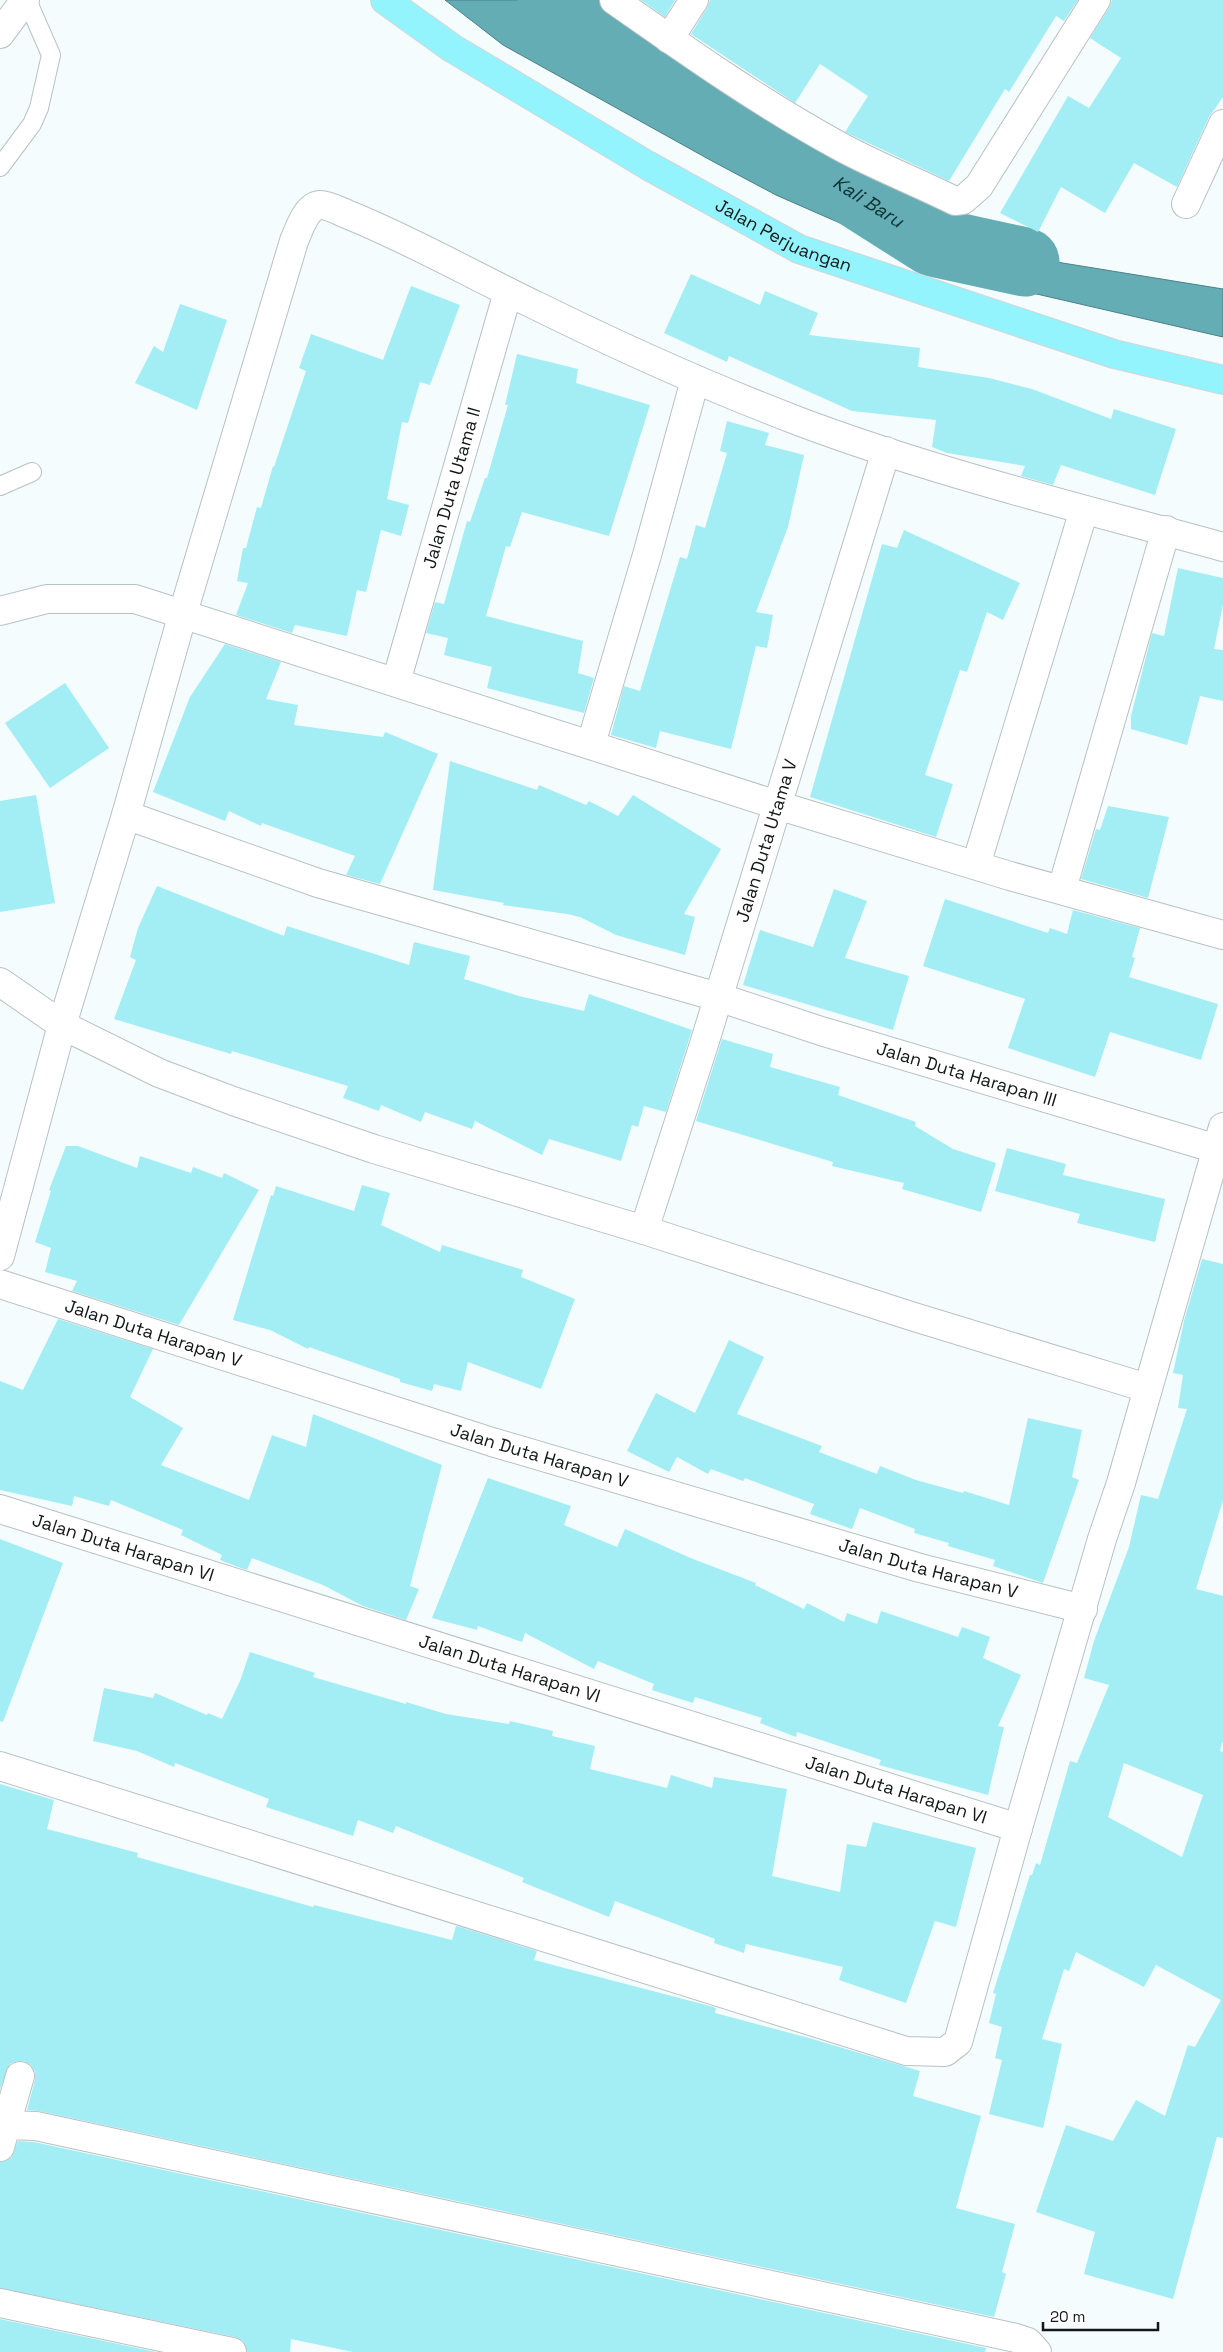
<svg xmlns="http://www.w3.org/2000/svg" width="1223" height="2352" font-family="'Space Grotesk',sans-serif">
<style>
.water{fill:#64adb5;stroke:#4c8086}
.lines{fill:none;stroke-linecap:round;stroke-linejoin:round}
.river{stroke:#64adb5;stroke-width:69}
.building{fill:#a3edf5;fill-rule:evenodd}
.lane-casing{stroke:#b9c1c2;stroke-width:20}
.street-casing{stroke:#b9c1c2;stroke-width:30}
.primary-casing{stroke:#d5d5d5;stroke-width:30}
.lane{stroke:#fff;stroke-width:18}
.street{stroke:#fff;stroke-width:28}
.primary{stroke:#94f4fd;stroke-width:28}
.labels{text-anchor:middle;stroke-width:5;stroke-linejoin:round;paint-order:stroke}
.street-label{font-size:18px;fill:#141718;stroke:#fff}
.water-label{font-size:19px;font-style:italic;fill:#0e3336;stroke:#fff}
</style>
<rect width="100%" height="100%" fill="#f4fcfd"/>
<path class="water" d="M 445,0 L 534,0 L 786,170 L 933,242 L 1223,289 L 1223,337 L 1028,292 L 922,259 L 776,195 L 712,161 L 503,45 Z"/>
<g class="lines">
<path class="river" id="s1" d="M 552,0 L 933,242 L 1025,262"/>
</g>
<g class="building">
<path d="M 641,0 L 675,0 L 665,17 Z"/>
<path d="M 710,0 L 1078,0 L 1064,21 L 1056,16 L 1009,92 L 1005,89 L 949,181 L 845,132 L 868,96 L 820,64 L 795,103 L 691,34 L 707,8 Z"/>
<path d="M 1112,0 L 1223,0 L 1223,97 L 1209,117 L 1177,187 L 1134,163 L 1105,213 L 1061,187 L 1038,232 L 1000,213 L 1068,96 L 1089,108 L 1121,58 L 1090,38 L 1109,8 Z"/>
<path d="M 691,274 L 760,305 L 765,291 L 818,313 L 809,335 L 920,348 L 918,367 L 989,378 L 1032,389 L 1111,419 L 1114,409 L 1176,429 L 1155,495 L 1061,465 L 1053,485 L 1021,476 L 1025,466 L 947,453 L 932,447 L 936,420 L 852,411 L 729,356 L 727,362 L 664,333 Z"/>
<path d="M 411,286 L 460,305 L 430,385 L 420,382 L 408,423 L 402,422 L 387,499 L 409,505 L 401,536 L 381,530 L 366,592 L 357,590 L 347,636 L 295,625 L 292,633 L 236,615 L 248,583 L 237,581 L 243,548 L 246,548 L 257,507 L 261,508 L 273,466 L 274,467 L 306,371 L 299,368 L 311,334 L 383,360 Z"/>
<path d="M 180,304 L 227,320 L 197,410 L 135,383 L 154,346 L 163,352 Z"/>
<path d="M 517,354 L 578,369 L 576,383 L 650,405 L 609,536 L 522,512 L 510,547 L 506,546 L 486,616 L 583,641 L 578,673 L 594,678 L 584,713 L 487,688 L 492,667 L 444,655 L 448,638 L 426,633 L 435,602 L 444,604 L 467,521 L 470,522 L 485,478 L 487,478 L 508,405 L 505,405 Z"/>
<path d="M 727,421 L 769,433 L 765,445 L 804,455 L 788,527 L 756,612 L 773,615 L 767,648 L 756,646 L 731,749 L 660,731 L 656,748 L 611,735 L 624,686 L 640,691 L 680,557 L 687,559 L 696,525 L 705,528 L 727,453 L 720,451 Z"/>
<path d="M 904,530 L 1020,583 L 1003,620 L 987,612 L 967,672 L 960,670 L 925,775 L 953,784 L 936,837 L 810,797 L 882,544 L 897,548 Z"/>
<path d="M 1178,568 L 1223,578 L 1223,604 L 1214,649 L 1223,650 L 1223,701 L 1200,696 L 1187,745 L 1131,729 L 1131,716 L 1152,633 L 1164,636 Z"/>
<path d="M 225,644 L 281,662 L 266,699 L 298,705 L 294,725 L 383,737 L 385,732 L 438,754 L 380,884 L 346,875 L 355,856 L 262,823 L 261,826 L 229,811 L 225,821 L 153,792 L 190,697 Z"/>
<path d="M 65,683 L 109,748 L 50,788 L 5,723 Z"/>
<path d="M 450,761 L 537,790 L 539,785 L 586,805 L 589,801 L 618,816 L 633,795 L 721,849 L 684,914 L 695,917 L 685,955 L 616,935 L 580,917 L 567,914 L 503,905 L 504,903 L 433,890 Z"/>
<path d="M 36,795 L 55,903 L 0,912 L 0,801 Z"/>
<path d="M 1108,806 L 1169,817 L 1148,898 L 1081,879 L 1096,829 L 1100,830 Z"/>
<path d="M 157,886 L 284,936 L 287,926 L 409,965 L 414,942 L 470,956 L 464,979 L 519,996 L 584,1011 L 589,994 L 692,1030 L 666,1112 L 644,1106 L 638,1127 L 632,1125 L 621,1161 L 549,1139 L 542,1155 L 475,1121 L 472,1129 L 425,1112 L 421,1122 L 381,1105 L 379,1111 L 343,1098 L 348,1086 L 232,1051 L 231,1054 L 114,1019 L 136,960 L 130,957 L 138,928 Z"/>
<path d="M 834,889 L 867,901 L 845,958 L 909,976 L 893,1030 L 743,985 L 760,930 L 813,947 Z"/>
<path d="M 945,899 L 1048,933 L 1050,928 L 1067,934 L 1073,910 L 1140,928 L 1132,957 L 1135,958 L 1129,977 L 1218,1004 L 1201,1060 L 1110,1032 L 1095,1077 L 1008,1048 L 1025,999 L 923,966 Z"/>
<path d="M 722,1039 L 773,1054 L 770,1067 L 840,1087 L 838,1095 L 916,1122 L 915,1126 L 953,1149 L 996,1163 L 981,1212 L 902,1189 L 904,1183 L 832,1166 L 833,1162 L 696,1121 Z"/>
<path d="M 66,1146 L 78,1146 L 137,1168 L 140,1156 L 191,1173 L 193,1167 L 222,1178 L 224,1173 L 259,1190 L 179,1325 L 72,1291 L 77,1281 L 45,1272 L 51,1248 L 35,1242 L 51,1191 L 49,1190 Z"/>
<path d="M 1007,1148 L 1066,1164 L 1063,1175 L 1165,1199 L 1155,1242 L 1077,1223 L 1080,1214 L 995,1191 Z"/>
<path d="M 362,1185 L 390,1193 L 381,1225 L 440,1252 L 442,1245 L 523,1270 L 521,1277 L 575,1299 L 541,1389 L 468,1362 L 461,1391 L 434,1384 L 432,1391 L 400,1382 L 400,1379 L 309,1347 L 308,1349 L 270,1330 L 233,1320 L 271,1195 L 273,1196 L 276,1186 L 354,1211 Z"/>
<path d="M 1202,1259 L 1223,1264 L 1223,1500 L 1196,1589 L 1223,1596 L 1223,1740 L 1220,1751 L 1223,1752 L 1223,2138 L 1217,2137 L 1173,2299 L 1084,2274 L 1095,2232 L 1036,2212 L 1066,2125 L 1113,2141 L 1136,2100 L 1165,2116 L 1188,2045 L 1195,2047 L 1221,2000 L 1156,1965 L 1144,1987 L 1076,1952 L 1069,1971 L 1064,1969 L 1042,2039 L 1062,2044 L 1043,2128 L 989,2114 L 1002,2060 L 995,2058 L 1002,2027 L 989,2023 L 996,1994 L 993,1993 L 1030,1875 L 1032,1875 L 1036,1863 L 1040,1865 L 1070,1761 L 1077,1763 L 1109,1685 L 1084,1678 L 1094,1641 L 1129,1547 L 1141,1495 L 1158,1499 L 1187,1409 L 1178,1408 L 1183,1375 L 1173,1373 L 1184,1321 ZM 1124,1763 L 1203,1795 L 1182,1857 L 1108,1817 Z"/>
<path d="M 58,1319 L 153,1349 L 130,1397 L 183,1428 L 161,1465 L 249,1500 L 272,1435 L 306,1447 L 313,1414 L 442,1465 L 410,1586 L 419,1589 L 406,1620 L 363,1606 L 323,1585 L 252,1558 L 247,1570 L 238,1567 L 220,1560 L 222,1555 L 181,1535 L 183,1530 L 111,1500 L 109,1506 L 74,1496 L 72,1506 L 0,1490 L 0,1381 L 23,1390 Z"/>
<path d="M 729,1340 L 764,1357 L 737,1414 L 822,1446 L 819,1452 L 877,1474 L 880,1466 L 916,1480 L 963,1493 L 964,1491 L 1009,1505 L 1028,1418 L 1082,1430 L 1072,1477 L 1079,1480 L 1043,1583 L 993,1566 L 995,1560 L 948,1546 L 949,1543 L 914,1533 L 915,1529 L 860,1508 L 852,1529 L 810,1514 L 814,1504 L 745,1478 L 743,1481 L 711,1469 L 708,1474 L 677,1457 L 669,1472 L 627,1451 L 656,1393 L 695,1413 Z"/>
<path d="M 488,1478 L 571,1506 L 564,1525 L 617,1547 L 625,1529 L 693,1559 L 756,1583 L 755,1585 L 804,1609 L 807,1603 L 844,1622 L 847,1613 L 877,1624 L 881,1611 L 958,1637 L 962,1627 L 990,1637 L 983,1658 L 1021,1675 L 998,1726 L 1004,1727 L 988,1795 L 879,1765 L 881,1760 L 797,1732 L 796,1737 L 760,1723 L 762,1718 L 695,1697 L 693,1703 L 652,1690 L 654,1684 L 598,1661 L 594,1669 L 525,1633 L 522,1642 L 478,1626 L 477,1630 L 432,1618 Z"/>
<path d="M 0,1539 L 63,1563 L 3,1722 L 0,1721 Z"/>
<path d="M 250,1652 L 315,1673 L 313,1677 L 406,1704 L 406,1702 L 446,1714 L 509,1724 L 510,1721 L 553,1731 L 552,1736 L 595,1746 L 590,1769 L 667,1788 L 671,1775 L 712,1788 L 714,1777 L 787,1789 L 772,1876 L 840,1892 L 847,1844 L 866,1847 L 873,1822 L 976,1848 L 956,1927 L 935,1921 L 906,2003 L 839,1980 L 843,1967 L 746,1944 L 744,1953 L 714,1943 L 715,1939 L 615,1901 L 609,1917 L 522,1882 L 524,1878 L 396,1826 L 393,1833 L 358,1820 L 353,1836 L 266,1807 L 269,1799 L 175,1763 L 174,1767 L 137,1751 L 93,1741 L 104,1688 L 153,1698 L 155,1693 L 207,1715 L 208,1713 L 222,1719 L 240,1681 Z"/>
<path d="M 0,1784 L 54,1800 L 47,1829 L 138,1853 L 137,1857 L 313,1907 L 314,1905 L 452,1940 L 456,1926 L 460,1927 L 537,1951 L 534,1960 L 710,2006 L 716,2008 L 715,2013 L 809,2038 L 920,2071 L 913,2096 L 981,2116 L 956,2208 L 1015,2224 L 1002,2272 L 1006,2274 L 994,2317 L 39,2111 L 27,2110 L 35,2080 L 35,2072 L 31,2065 L 24,2061 L 17,2061 L 10,2064 L 0,2089 Z"/>
<path d="M 18,2141 L 34,2142 L 986,2348 L 985,2352 L 353,2352 L 291,2339 L 290,2352 L 247,2352 L 243,2341 L 235,2337 L 0,2288 L 0,2162 L 11,2158 Z"/>
<path d="M 0,2319 L 156,2352 L 0,2352 Z"/>
</g>
<g class="lines">
<g class="lane-casing">
<g id="lane">
<path d="M 0,167 L 32,124 L 39,108 L 51,55 L 27,0"/>
<path d="M 0,486 L 32,472"/>
</g>
</g>
<g class="street-casing">
<g id="street">
<path d="M 614,0 C 688,52 762,104 841,147 C 878,167 917,182 955,201 L 963,200 L 979,186 L 1096,0"/>
<path d="M 0,34 L 25,0"/>
<path d="M 669,39 L 694,0"/>
<path d="M 1186,204 L 1223,124"/>
<path d="M 0,611 L 47,599 L 135,599 L 777,805 L 1010,876 L 1223,935"/>
<path id="s2" d="M 396,682 L 508,292"/>
<path d="M 591,744 L 647,555 L 695,380"/>
<path id="s3" d="M 126,815 L 318,883 L 718,997 L 821,1031 L 1217,1149"/>
<path d="M 976,865 L 1084,510"/>
<path d="M 1062,889 L 1166,530"/>
<path d="M 0,982 L 62,1025 L 159,1073 L 233,1101 L 374,1149 L 644,1230 L 911,1316 L 1147,1388"/>
<path id="s4" d="M 644,1230 L 705,1041 L 886,451"/>
<path d="M 0,1256 L 62,1025 L 126,815 L 183,613 L 294,241 C 299,230 306,206 320,205 C 329,205 341,212 349,215 C 413,241 474,276 537,306 C 622,348 709,387 798,421 C 936,473 1081,508 1223,547"/>
<path id="s5" d="M 0,1284 L 492,1442 L 920,1568 L 1083,1609"/>
<path id="s6" d="M 0,1509 L 1018,1828"/>
<path d="M 0,1766 L 906,2051 L 945,2052 L 958,2042 L 1018,1828 L 1102,1539 L 1121,1483 L 1223,1127"/>
<path d="M 6,2125 L 20,2076"/>
<path d="M 0,2147 L 6,2125 L 36,2126 L 1016,2338 L 1028,2342 L 1037,2352"/>
<path d="M 0,2303 L 232,2352"/>
</g>
</g>
<g class="primary-casing">
<g id="primary">
<path id="s7" d="M 385,0 L 452,48 L 647,165 L 799,249 L 1114,354 L 1223,380"/>
</g>
</g>
<use href="#lane" class="lane"/>
<use href="#street" class="street"/>
<use href="#primary" class="primary"/>
</g>
<g class="labels">
<g class="street-label">
<text dy="6" stroke="none"><textPath href="#s7" startOffset="464">Jalan Perjuangan</textPath></text>
<text dy="6" stroke="none"><textPath href="#s2" startOffset="202">Jalan Duta Utama II</textPath></text>
<text dy="6" stroke="none"><textPath href="#s4" startOffset="408">Jalan Duta Utama V</textPath></text>
<text dy="6" stroke="none"><textPath href="#s3" startOffset="880">Jalan Duta Harapan III</textPath></text>
<text dy="6" stroke="none"><textPath href="#s5" startOffset="161">Jalan Duta Harapan V</textPath></text>
<text dy="6" stroke="none"><textPath href="#s5" startOffset="566">Jalan Duta Harapan V</textPath></text>
<text dy="6" stroke="none"><textPath href="#s6" startOffset="129">Jalan Duta Harapan VI</textPath></text>
<text dy="6" stroke="none"><textPath href="#s5" startOffset="971">Jalan Duta Harapan V</textPath></text>
<text dy="6" stroke="none"><textPath href="#s6" startOffset="534">Jalan Duta Harapan VI</textPath></text>
<text dy="6" stroke="none"><textPath href="#s6" startOffset="939">Jalan Duta Harapan VI</textPath></text>
</g>
<g class="water-label">
<text dy="7" stroke="none"><textPath href="#s1" startOffset="375">Kali Baru</textPath></text>
</g>
</g>
<path d="M1043 2322v8h115v-8" fill="none" stroke="#141718" stroke-width="2.5"/>
<text x="1050" y="2322" font-size="15" fill="#141718" stroke="#ffffff" stroke-width="4" paint-order="stroke">20 m</text>
</svg>
